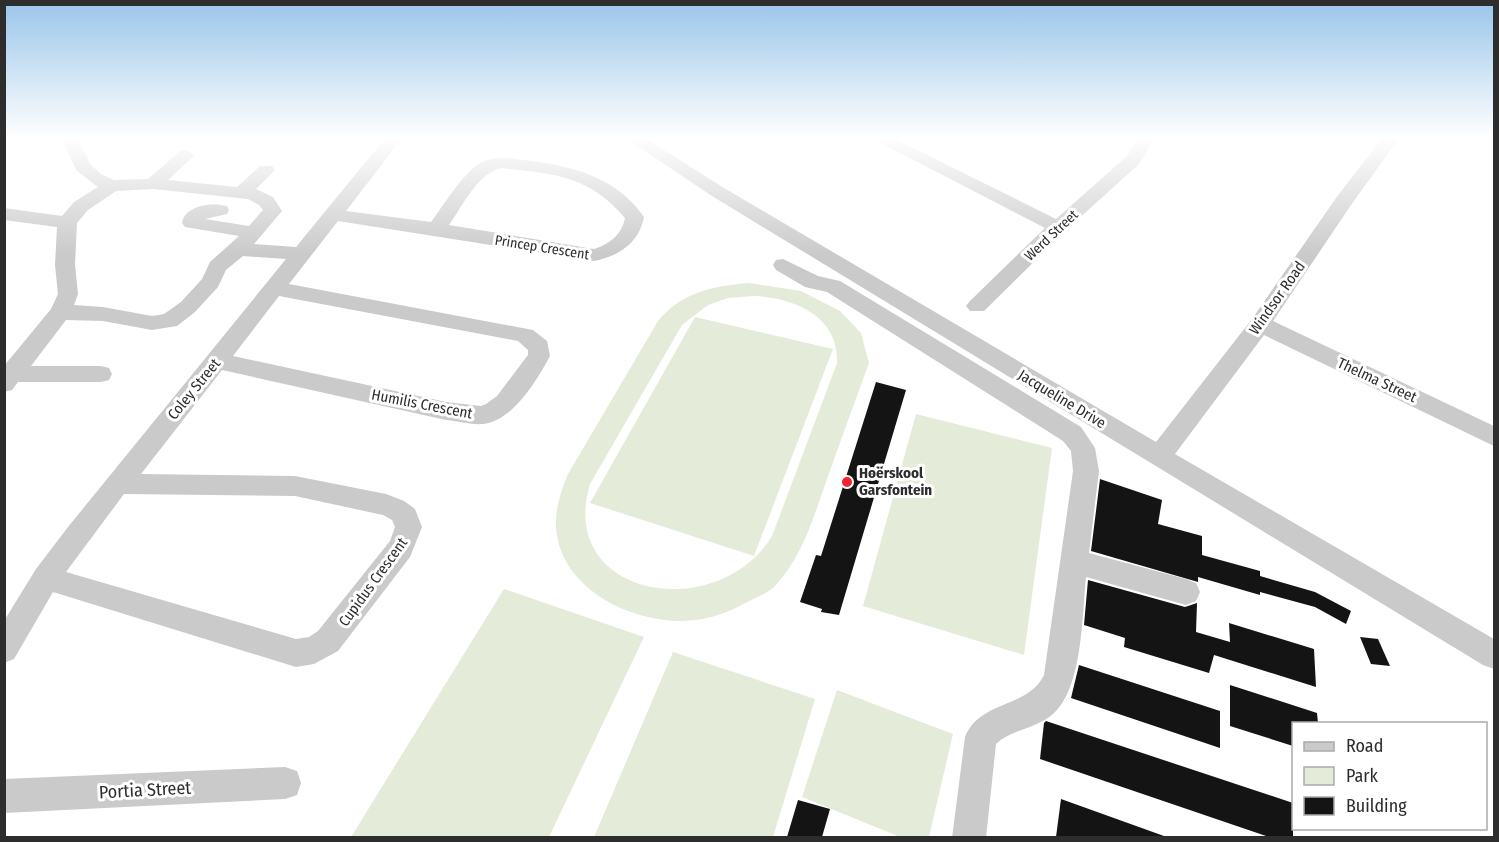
<svg xmlns="http://www.w3.org/2000/svg" width="1499" height="842" font-family="'Fira Sans Condensed',sans-serif">
<style>
.green{fill:#e4ecd9;fill-rule:evenodd}
.building{fill:#141414}
.lines{fill:none;stroke-linecap:round;stroke-linejoin:round}
.minor{fill:#cacaca;fill-rule:evenodd}
.poi-dot{fill:#f22134;stroke:#fff;stroke-width:2}
.labels{text-anchor:middle;stroke-width:6;stroke-linejoin:round;paint-order:stroke}
.far-street-label{font-size:14px;fill:#2d2d2d;stroke:#fff}
.street-label{font-size:15px;fill:#2d2d2d;stroke:#fff}
.poi-label{font-size:15px;font-weight:bold;fill:#2d2d2d;stroke:#fff;text-anchor:start}
.near-street-label{font-size:18px;fill:#2d2d2d;stroke:#fff}
</style>
<rect width="100%" height="100%" fill="#fff"/>
<g class="green">
<path d="M 749,283 L 801,291 L 840,311 L 861,333 L 869,363 C 855,401 841,440 827,479 C 814,516 803,555 776,585 C 770,592 757,597 749,601 C 728,613 708,620 684,621 C 630,622 560,589 556,527 C 555,508 561,491 568,474 L 658,321 C 682,292 713,286 749,283 ZM 754,296 C 794,298 839,316 837,363 L 772,536 C 718,625 556,598 590,484 L 682,325 L 708,305 L 728,298 Z"/>
<path d="M 695,317 L 833,349 L 754,556 L 590,503 Z"/>
<path d="M 916,414 L 1052,448 L 1024,655 L 863,606 Z"/>
<path d="M 504,589 L 644,637 L 549,837 L 351,837 Z"/>
<path d="M 673,652 L 815,699 L 773,837 L 594,837 Z"/>
<path d="M 837,690 L 953,734 L 929,837 L 900,837 L 802,797 Z"/>
</g>
<g class="building">
<path d="M 876,382 L 906,390 L 839,615 L 821,612 L 822,609 L 800,602 L 816,555 L 821,556 Z"/>
<path d="M 1100,479 L 1162,500 L 1158,524 L 1202,536 L 1202,555 L 1260,571 L 1260,576 L 1315,592 L 1351,611 L 1346,624 L 1315,607 L 1260,592 L 1260,595 L 1198,577 L 1198,582 L 1091,551 Z"/>
<path d="M 1088,580 L 1185,607 L 1197,603 L 1196,632 L 1230,642 L 1229,623 L 1314,649 L 1316,687 L 1214,655 L 1209,673 L 1124,647 L 1125,638 L 1084,625 Z"/>
<path d="M 1360,637 L 1378,639 L 1390,666 L 1371,664 Z"/>
<path d="M 1079,665 L 1220,711 L 1220,748 L 1071,698 Z"/>
<path d="M 1230,685 L 1317,713 L 1318,723 L 1293,723 L 1293,746 L 1230,726 Z"/>
<path d="M 1046,721 L 1293,803 L 1293,837 L 1269,837 L 1040,759 L 1044,723 Z"/>
<path d="M 1061,799 L 1164,836 L 1164,837 L 1056,837 Z"/>
<path d="M 798,800 L 830,809 L 822,837 L 787,837 Z"/>
</g>
<g class="lines">
<g class="minor">
<path d="M 60,137 L 77,137 L 90,164 L 101,174 L 114,180 L 148,179 L 180,151 L 186,150 L 195,155 L 168,180 L 237,187 L 260,166 L 272,166 L 275,170 L 256,189 L 273,197 L 282,211 L 254,244 L 296,247 L 386,137 L 403,137 L 346,211 L 431,222 C 444,205 463,172 482,162 C 494,156 510,158 523,160 C 569,165 616,176 644,217 C 639,243 619,256 594,261 L 338,221 L 289,284 L 533,330 L 547,341 L 550,356 C 537,380 513,421 483,424 C 472,425 458,421 446,420 L 222,370 L 141,474 L 295,476 L 386,494 L 404,501 L 415,509 L 422,527 L 410,557 L 338,651 L 314,664 L 296,667 L 53,592 L 14,659 L 4,663 L 4,621 L 36,569 L 68,527 L 286,259 L 243,256 L 226,270 L 218,287 L 195,312 L 177,326 L 152,330 L 103,321 L 66,320 L 31,366 L 101,366 L 109,368 L 112,374 L 109,380 L 101,382 L 18,382 L 12,390 L 4,392 L 4,366 L 51,309 L 58,294 L 55,265 L 57,227 L 4,220 L 4,208 L 62,216 L 74,202 L 98,187 L 77,171 ZM 502,168 C 554,174 589,175 625,218 C 622,234 610,244 594,249 L 449,225 C 462,207 478,172 502,168 ZM 153,189 L 248,199 L 259,205 L 263,210 L 249,226 L 205,219 L 227,214 L 229,210 L 227,206 C 212,202 185,205 182,223 L 185,227 L 239,236 L 210,262 L 202,279 L 181,302 L 164,314 L 152,316 L 103,307 L 74,305 L 78,294 L 75,265 L 77,223 L 88,210 L 116,191 ZM 279,296 L 518,341 L 528,350 L 528,355 L 497,396 L 486,404 L 481,406 L 446,402 L 233,356 ZM 124,494 L 295,496 L 383,515 L 392,520 L 395,527 L 390,541 L 318,631 L 309,637 L 296,639 L 66,572 Z"/>
<path d="M 624,137 L 644,137 L 724,188 L 1156,442 L 1252,319 L 1336,198 L 1383,137 L 1400,137 L 1351,205 L 1273,321 L 1494,426 L 1494,446 L 1264,335 L 1175,454 L 1494,639 L 1494,669 L 1483,665 L 712,196 Z"/>
<path d="M 869,137 L 891,137 L 1056,219 L 1127,156 L 1139,137 L 1156,137 L 1139,164 L 1065,231 L 984,311 L 970,311 L 966,306 L 970,301 L 1045,228 Z"/>
<path d="M 783,259 L 818,276 L 840,281 L 1081,427 L 1095,448 L 1099,471 L 1089,553 L 1186,579 L 1196,583 L 1200,592 L 1196,601 L 1186,605 L 1086,577 C 1082,615 1083,688 1053,714 C 1036,729 1012,729 996,744 L 986,838 L 952,838 L 965,737 C 980,700 1027,709 1044,675 L 1073,471 L 1071,451 L 1063,441 L 827,292 L 805,287 L 776,270 L 773,265 L 776,260 Z"/>
<path d="M 285,767 L 297,771 L 301,783 L 297,795 L 285,799 L 4,813 L 4,779 Z"/>
</g>
</g>
<linearGradient id="sky" x2="0" y2="1"><stop stop-color="#99c5ea"/><stop offset="0.54" stop-color="#fff"/><stop offset="1" stop-color="#fff" stop-opacity="0"/></linearGradient>
<rect width="1499" height="255" fill="url(#sky)"/>
<circle class="poi-dot" cx="847" cy="482" r="6"/>
<g class="labels">
<g class="far-street-label">
<text transform="translate(1051 235) rotate(-43)" y="5">Werd Street</text>
<text transform="translate(542 247) rotate(9)" y="5">Princep Crescent</text>
</g>
<g class="street-label">
<text transform="translate(1277 298) rotate(-55)" y="5">Windsor Road</text>
<text transform="translate(1377 380) rotate(25)" y="5">Thelma Street</text>
<text transform="translate(194 389) rotate(-51)" y="5">Coley Street</text>
<text transform="translate(1062 399) rotate(31)" y="5">Jacqueline Drive</text>
<text transform="translate(422 404) rotate(11)" y="5">Humilis Crescent</text>
<text transform="translate(373 582) rotate(-54)" y="5">Cupidus Crescent</text>
</g>
<g class="poi-label">
<text x="859" y="478">Hoërskool<tspan x="859" dy="17">Garsfontein</tspan></text>
</g>
<g class="near-street-label">
<text transform="translate(145 790) rotate(-3)" y="6">Portia Street</text>
</g>
</g>
<rect width="1499" height="842" fill="none" stroke="#2d2d2d" stroke-width="12"/>
<rect x="1292" y="722" width="195" height="108" fill="#ffffff" stroke="#ababab" stroke-width="1.5"/>
<rect x="1304" y="742" width="30" height="9" fill="#cacaca" stroke="#ababab" stroke-width="1.5"/>
<text x="1346" y="752" font-size="18" fill="#2d2d2d">Road</text>
<rect x="1304" y="767" width="30" height="18" fill="#e4ecd9" stroke="#ababab" stroke-width="1.5"/>
<text x="1346" y="782" font-size="18" fill="#2d2d2d">Park</text>
<rect x="1304" y="797" width="30" height="18" fill="#141414" stroke="#ababab" stroke-width="1.5"/>
<text x="1346" y="812" font-size="18" fill="#2d2d2d">Building</text>
</svg>
